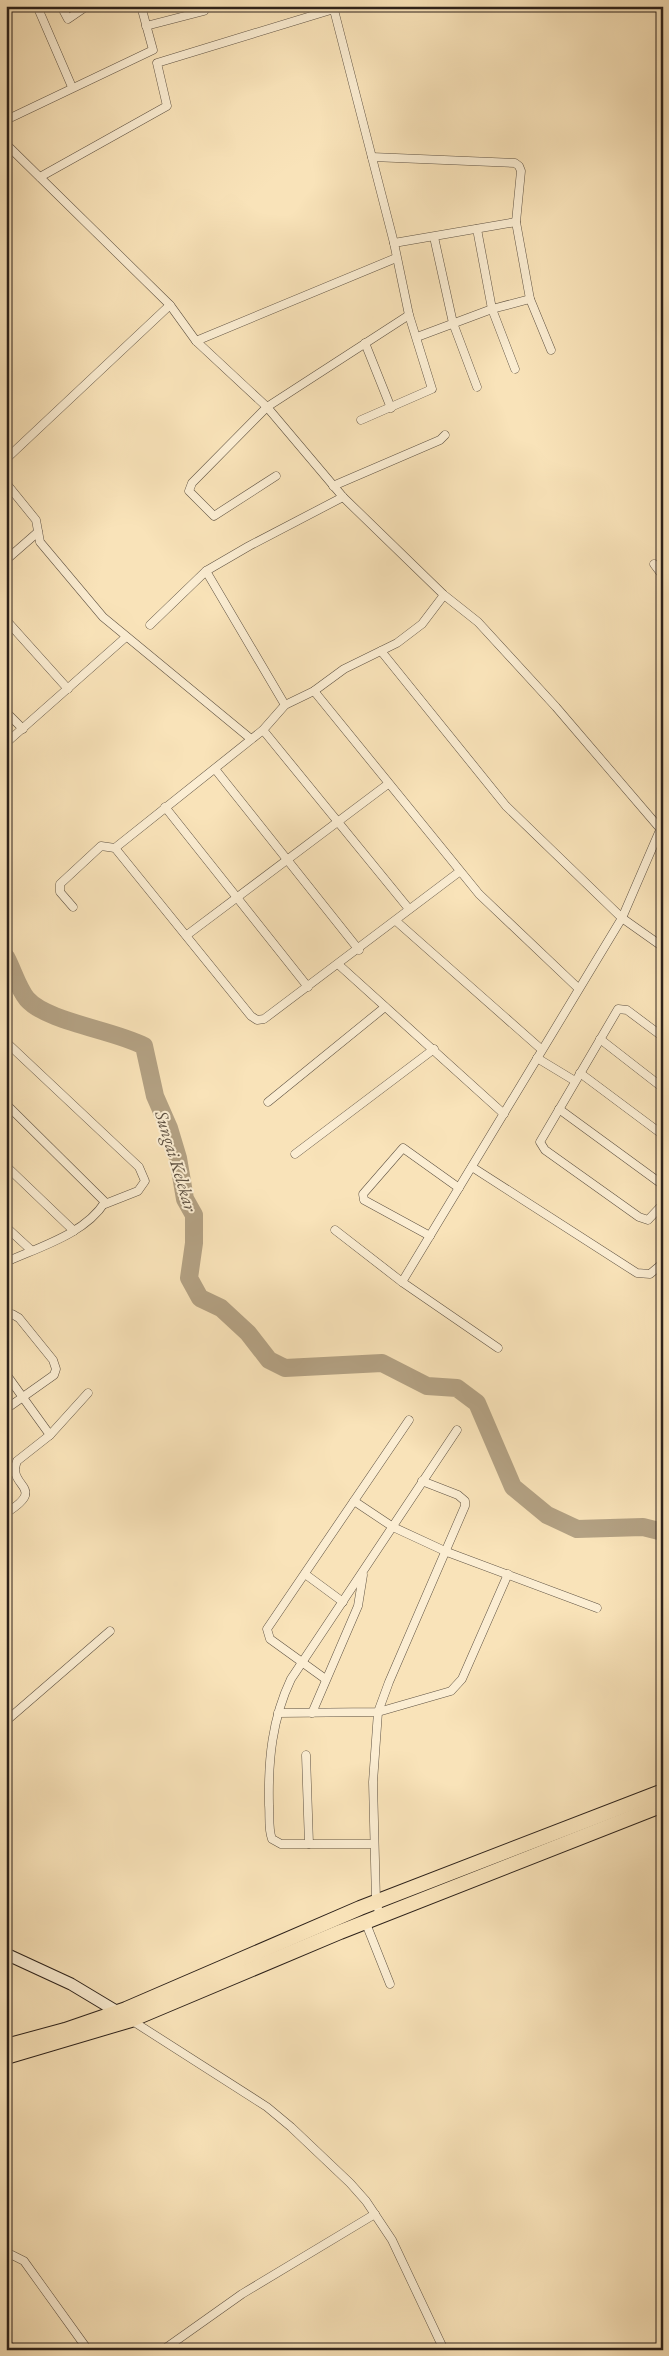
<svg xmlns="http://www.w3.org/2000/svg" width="669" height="2356" font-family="'EB Garamond',serif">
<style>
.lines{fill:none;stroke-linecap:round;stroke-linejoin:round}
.river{stroke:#b3a183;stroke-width:18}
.street-casing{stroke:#5f5242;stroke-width:9}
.secondary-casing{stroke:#2c211a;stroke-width:13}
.highway-casing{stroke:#2c211a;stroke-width:16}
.street{stroke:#fbedd2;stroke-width:8}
.secondary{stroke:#fbedd2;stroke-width:11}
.highway{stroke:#f9e3b9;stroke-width:14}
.labels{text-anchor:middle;stroke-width:4;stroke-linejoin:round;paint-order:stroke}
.water-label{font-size:18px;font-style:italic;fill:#5b4e3f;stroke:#fbedd2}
</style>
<rect width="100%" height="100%" fill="#f9e3b9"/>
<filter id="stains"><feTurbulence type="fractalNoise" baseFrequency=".004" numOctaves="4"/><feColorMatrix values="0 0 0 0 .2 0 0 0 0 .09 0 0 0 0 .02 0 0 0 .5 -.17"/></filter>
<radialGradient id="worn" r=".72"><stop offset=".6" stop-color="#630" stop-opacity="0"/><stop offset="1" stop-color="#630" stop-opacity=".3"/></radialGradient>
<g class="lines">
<path class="river" d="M 6,957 C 13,970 18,988 27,999 C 47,1022 114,1030 144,1046 L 155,1096 L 169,1128 L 178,1158 L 185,1199 L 194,1215 L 194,1243 L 189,1278 L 200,1298 L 221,1308 L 248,1333 L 269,1360 L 285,1368 L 382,1363 L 427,1386 L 457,1388 L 477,1403 L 513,1487 L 547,1515 L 577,1529 L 643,1527 L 663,1532"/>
<g class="street-casing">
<g id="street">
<path d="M 37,6 L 72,87"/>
<path d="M 61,6 L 68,19 L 87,6"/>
<path d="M 333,6 L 394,243 L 409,315 L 432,389 L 361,420"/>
<path d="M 146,26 L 204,11 L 203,6"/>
<path d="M 6,120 L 153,50 L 141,6"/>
<path d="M 6,144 L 170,305 L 196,341 L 267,407 L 343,497 L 444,595 L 478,622 L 556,707 L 663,832"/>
<path d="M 372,157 L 515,163 L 519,166 L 521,171 L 516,222 L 530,299 L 551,350"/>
<path d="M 40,177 L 167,106 L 157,63 L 334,9"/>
<path d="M 477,229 L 492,309 L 515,369"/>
<path d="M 434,237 L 453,323 L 477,387"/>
<path d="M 394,243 L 516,222"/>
<path d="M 417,337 L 492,309 L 530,299"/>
<path d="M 196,341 L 396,258"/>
<path d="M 365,343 L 391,408"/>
<path d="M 6,459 L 170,305"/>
<path d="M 276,476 L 214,516 L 189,491 L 192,483 L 267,407 L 409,315"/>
<path d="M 6,483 L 36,520 L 40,542 L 103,617 L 251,739"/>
<path d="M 333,486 L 440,440 L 445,435"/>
<path d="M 6,560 L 38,532"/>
<path d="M 654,564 L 663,576"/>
<path d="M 444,595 L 422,624 L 397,643 L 344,669 L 314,691 L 285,705 L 263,730 L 115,848 L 251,1016 L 257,1020 L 264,1019 L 459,872"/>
<path d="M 6,620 L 68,689"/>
<path d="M 150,625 L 206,571"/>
<path d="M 381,651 L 506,806 L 622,918 L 663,947"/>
<path d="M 314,691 L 479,894 L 578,988"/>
<path d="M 285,705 L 206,571 L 249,546 L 343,497"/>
<path d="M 6,712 L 23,729"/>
<path d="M 263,730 L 409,909"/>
<path d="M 6,743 L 126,637"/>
<path d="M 215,769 L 359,950"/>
<path d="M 165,807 L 308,987"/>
<path d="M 73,907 L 60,892 L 60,884 L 101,846 L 115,848"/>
<path d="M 396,921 L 541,1049"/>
<path d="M 187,935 L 388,784"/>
<path d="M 339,965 L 504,1114"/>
<path d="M 663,1037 L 627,1010 L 618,1009 L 540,1142 L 545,1150 L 639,1217 L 648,1220 L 663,1204"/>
<path d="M 600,1039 L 663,1088"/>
<path d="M 6,1042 L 139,1167 L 145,1181 L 138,1191 L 105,1204"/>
<path d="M 537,1058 L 575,1081"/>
<path d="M 580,1073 L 663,1135"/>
<path d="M 268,1102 L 385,1007"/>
<path d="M 6,1104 L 105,1202 C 85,1234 39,1247 6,1262"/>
<path d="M 559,1109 L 663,1185"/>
<path d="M 295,1154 L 434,1049"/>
<path d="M 6,1166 L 74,1231"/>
<path d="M 472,1167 L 637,1273 L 650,1274 L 663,1263"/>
<path d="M 6,1227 L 31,1250"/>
<path d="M 335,1230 L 402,1282 L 498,1348"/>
<path d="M 430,1236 L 364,1200 L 363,1194 L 403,1148 L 459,1188"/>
<path d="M 402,1282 L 622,918 L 663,823"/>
<path d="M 6,1315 L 12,1314 L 19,1318 L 53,1360 L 56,1369 L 54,1375 L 6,1409"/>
<path d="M 6,1374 L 50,1435"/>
<path d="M 354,1501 L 393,1527 L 447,1552 L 597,1608"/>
<path d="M 6,1513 C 49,1486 6,1488 17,1461 L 50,1435 L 88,1393"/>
<path d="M 305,1574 L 343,1602"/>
<path d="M 324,1678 L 270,1639 L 267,1629 L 409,1420"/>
<path d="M 278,1713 L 378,1712 L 451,1691 L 462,1679 L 508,1574"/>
<path d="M 312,1713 L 358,1606 L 363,1575"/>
<path d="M 6,1721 L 110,1631"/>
<path d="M 306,1755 L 309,1844"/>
<path d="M 374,1844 L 281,1844 L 272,1839 C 268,1829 270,1816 269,1805 C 268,1760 272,1719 291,1679 L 457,1430"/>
<path d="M 380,1916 L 376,1901 L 373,1782 L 378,1712 L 389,1682 L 465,1506 L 465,1501 L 458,1495 L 422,1481"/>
<path d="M 365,1921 L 390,1984"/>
<path d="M 131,2020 L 267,2107 L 291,2127 L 350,2183 L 366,2201 L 392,2240 L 444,2350"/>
<path d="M 6,2252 L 24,2261 L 88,2350"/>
<path d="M 6,2342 L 13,2350"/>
<path d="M 163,2350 L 242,2294 L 375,2214"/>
</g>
</g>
<g class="secondary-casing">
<path id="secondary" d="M 6,1954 L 71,1984 L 121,2014"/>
</g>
<g class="highway-casing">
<g id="highway">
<path d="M 6,2046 L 65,2030 L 126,2009 L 360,1908 L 663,1791"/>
<path d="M 6,2057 L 131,2020 L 340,1932 L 663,1805"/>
</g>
</g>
<use href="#street" class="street"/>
<use href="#secondary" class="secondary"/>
<use href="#highway" class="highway"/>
</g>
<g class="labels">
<g class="water-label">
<text transform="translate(176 1161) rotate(73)" y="6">Sungai Kelekar</text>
</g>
</g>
<rect width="669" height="2356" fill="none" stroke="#f9e3b9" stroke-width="25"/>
<rect x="8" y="8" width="654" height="2341" fill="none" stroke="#2c211a" stroke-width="2.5"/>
<rect x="12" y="12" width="644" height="2331" fill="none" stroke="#2c211a"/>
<rect width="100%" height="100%" filter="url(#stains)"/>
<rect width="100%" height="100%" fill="url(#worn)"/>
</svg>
